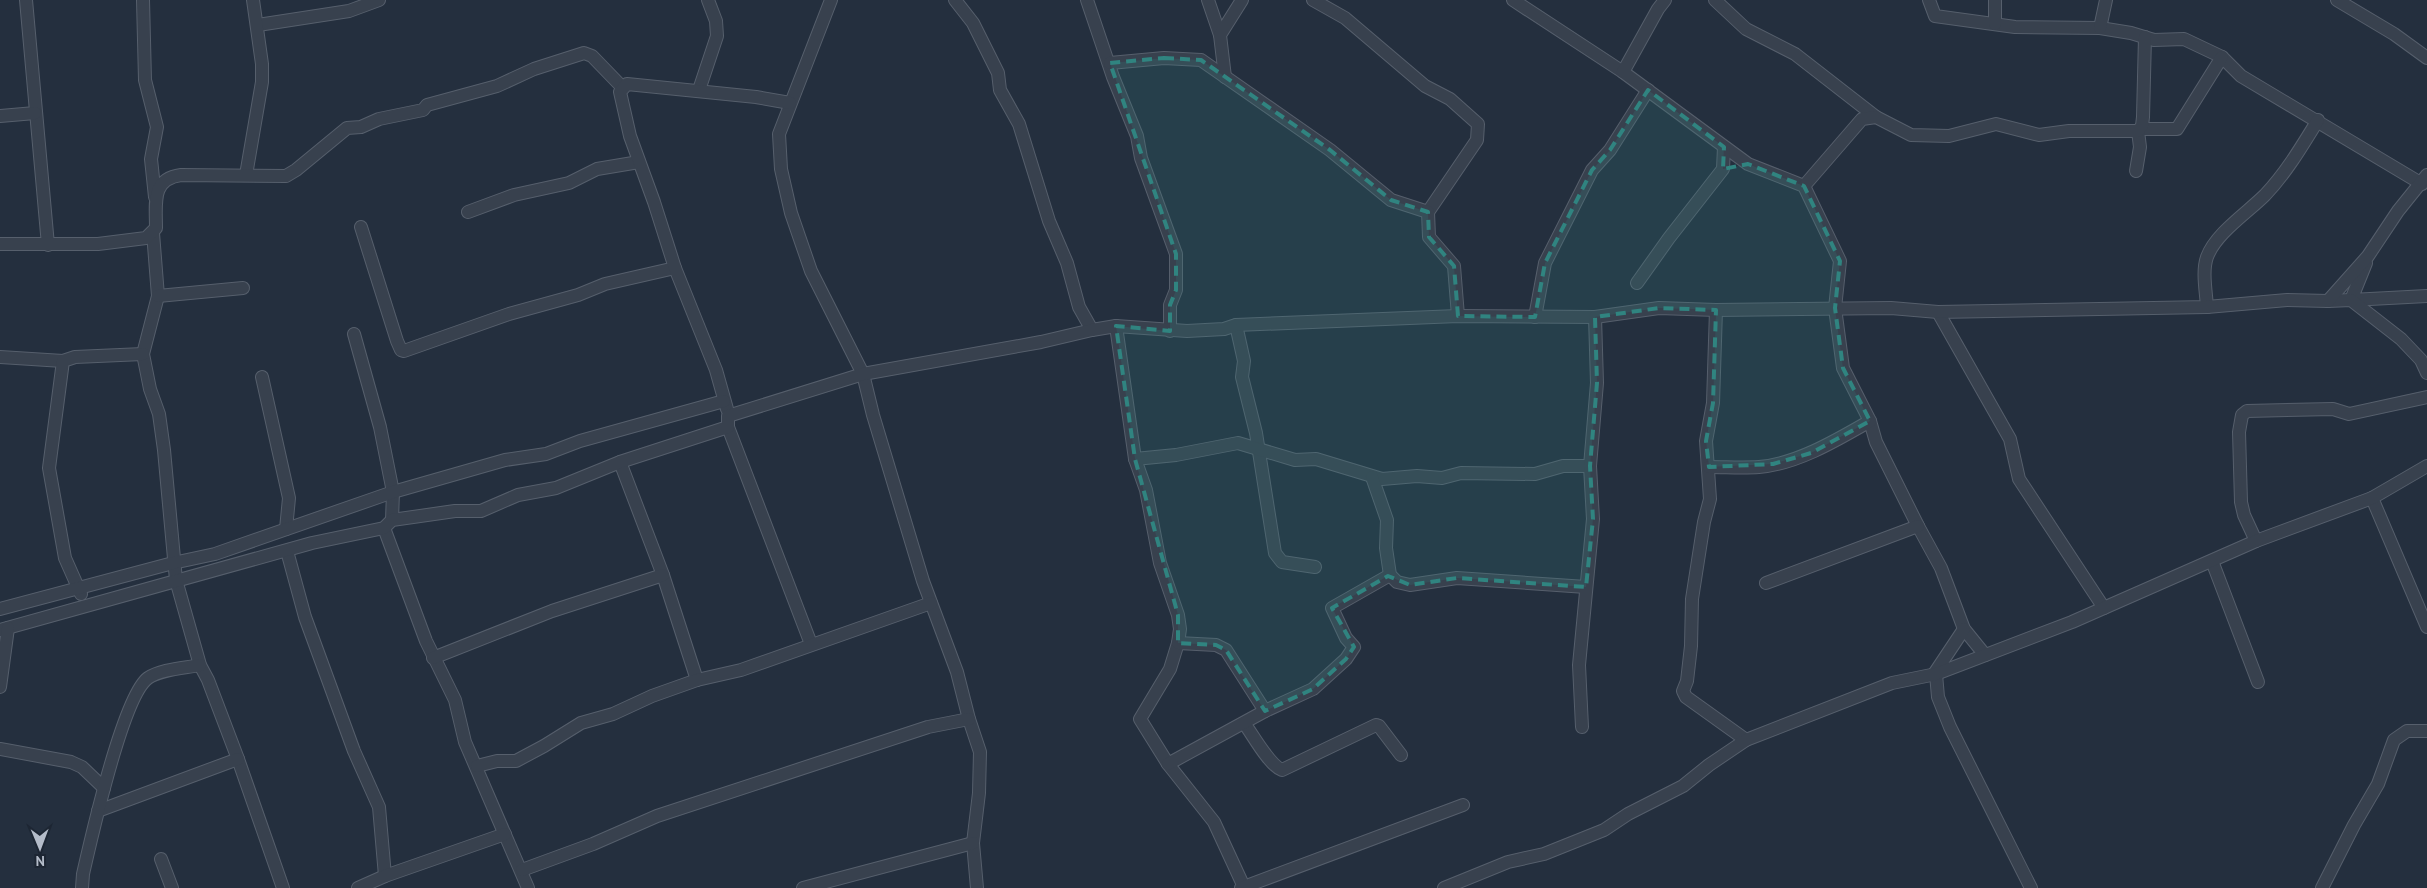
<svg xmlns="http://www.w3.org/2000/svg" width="2427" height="888" font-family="'PT Sans',sans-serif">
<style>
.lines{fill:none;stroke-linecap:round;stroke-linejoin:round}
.minor-casing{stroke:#565f6c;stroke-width:14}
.minor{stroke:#38414e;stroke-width:12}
.marked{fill:#308480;fill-opacity:0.2;stroke:#308480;stroke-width:4;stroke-dasharray:10 6;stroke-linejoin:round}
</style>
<rect width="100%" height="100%" fill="#242f3e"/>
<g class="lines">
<g class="minor-casing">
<g id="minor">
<path d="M 26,0 L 48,245"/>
<path d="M 143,0 L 145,80 L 157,127 L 151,159 L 155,197"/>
<path d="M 831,0 L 779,134 L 781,169 L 791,213 L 811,271 L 863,374 L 873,415 L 923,581 L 957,672 L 969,719 L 980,752 L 979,793 L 973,843 L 977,888"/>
<path d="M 955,0 L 973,23 L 998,73 L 1000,90 L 1019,124 L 1049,221 L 1067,263 L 1079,307 L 1092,330"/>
<path d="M 1087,0 L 1113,77 L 1137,136 L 1141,158 L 1176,254 L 1176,290 L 1170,305 L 1170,331"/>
<path d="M 1208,0 L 1220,35"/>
<path d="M 1313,0 L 1345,18 L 1425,86 L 1450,99 L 1478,124 L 1477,140 L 1428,212"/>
<path d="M 1513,0 L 1623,72"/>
<path d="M 1665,0 L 1658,9 L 1623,72 L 1748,164 L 1804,186 L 1840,261 L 1835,308 L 1843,368 L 1870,421 L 1876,442 L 1918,526 L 1941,568 L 1964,629 L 1985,655"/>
<path d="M 1715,0 L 1746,29 L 1795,54 L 1876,117"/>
<path d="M 1929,0 L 1935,16 L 2015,27 L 2100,28 L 2131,33 L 2154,40 L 2184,39 L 2222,57 L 2241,76 L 2422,184"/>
<path d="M 2337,0 L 2394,34 L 2427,58"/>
<path d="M 1995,24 L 1995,0"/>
<path d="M 258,25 L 349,11 L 379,0"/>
<path d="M 2100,28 L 2106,0"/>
<path d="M 1110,63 L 1164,58 L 1201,60 L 1330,150 L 1391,200 L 1428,212 L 1429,237 L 1454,266 L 1458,316"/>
<path d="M 1225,77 L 1220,35 L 1242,0"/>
<path d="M 699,90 L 717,36 L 716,21 L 708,0"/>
<path d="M 0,116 L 35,113"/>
<path d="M 2140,129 L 2177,129 L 2222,57"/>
<path d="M 2136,171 L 2140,147 L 2138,131"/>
<path d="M 246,175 L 262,82 L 262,64 L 253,0"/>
<path d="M 1804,186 L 1862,119 L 1876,117 L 1911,135 L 1949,136 L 1996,124 L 2039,135 L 2069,131 L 2138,131 L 2142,126 L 2143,117 L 2145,37"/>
<path d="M 468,212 L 514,195 L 569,183 L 597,169 L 639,162"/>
<path d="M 361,227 L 397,341 L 401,350 L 404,351 L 509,314 L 578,295 L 605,284 L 675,268"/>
<path d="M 153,233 L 158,296 L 143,354 L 150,389 L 159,414 L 164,450 L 176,580 L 200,665 L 208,680 L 238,759 L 283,888"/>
<path d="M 0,244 L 98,244 L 146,238 L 156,228 C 156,203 151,179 181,175 L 286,176 L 296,170 L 347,128 L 361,127 L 379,119 L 423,110 L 427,105 L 497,86 L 534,69 L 584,53 L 592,56 L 622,87"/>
<path d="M 2366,263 L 2351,300 L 2427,296"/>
<path d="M 1637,283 L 1669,238 L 1723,169 L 1724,147"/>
<path d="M 158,296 L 243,288"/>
<path d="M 2328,301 L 2351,300 L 2401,339 L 2421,360 L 2427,373"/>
<path d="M 2207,307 C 2206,291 2202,271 2207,257 C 2216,233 2247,213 2265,195 C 2286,173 2302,146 2318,120"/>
<path d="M 1716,310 L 1713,403 L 1706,441 L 1710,499 L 1704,522 L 1692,599 L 1691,646 L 1687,681 L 1683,691 L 1686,697 L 1746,740"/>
<path d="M 1938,312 L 2010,439 L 2019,479 L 2104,608"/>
<path d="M 1535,317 L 1545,263 L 1592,170 L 1610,150 L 1648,90"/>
<path d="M 1236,325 L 1244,361 L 1242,377 L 1256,433 L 1275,553 L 1282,562 L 1315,567"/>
<path d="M 1116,326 L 1135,459 L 1146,490 L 1160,563 L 1178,615 L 1180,629 L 1178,643 L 1170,669 L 1140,719 L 1168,764 L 1214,822 L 1244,887"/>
<path d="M 354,334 L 380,427 L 393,492 L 392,520"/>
<path d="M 0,357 L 63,361"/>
<path d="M 262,377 L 289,498 L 286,529"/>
<path d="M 727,409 L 716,370 L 675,268 L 654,202 L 630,136 L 620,92 L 627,84 L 756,97 L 790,103"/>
<path d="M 728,427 L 811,644"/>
<path d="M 1135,459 L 1176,455 L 1238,443 L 1295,460 L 1316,459 L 1382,479 L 1417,476 L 1442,478 L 1461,473 L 1535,474 L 1563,466 L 1590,466"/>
<path d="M 620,462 L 663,575 L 697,680"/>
<path d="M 1709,467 C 1726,467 1743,468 1759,467 C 1797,464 1837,440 1870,421"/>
<path d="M 1372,477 L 1387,520 L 1386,548 L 1390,575 L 1397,582 L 1410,585 L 1457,578 L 1586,587"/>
<path d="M 2372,498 L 2427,627"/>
<path d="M 384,528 L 426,641 L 455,700 L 465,742 L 528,888"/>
<path d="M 2256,541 L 2244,515 L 2241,502 L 2239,432 L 2242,415 L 2247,411 L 2333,409 L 2349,414 L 2427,397"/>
<path d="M 287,551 L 305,617 L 354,751 L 379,807 L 385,876"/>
<path d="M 2212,561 L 2258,682"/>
<path d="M 1766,583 L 1918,526"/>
<path d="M 81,594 L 65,558 L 49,468 L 63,361 L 75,357 L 143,354"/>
<path d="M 0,609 L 173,563 L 215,554 L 393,492 L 505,460 L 546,454 L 580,441 L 724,401"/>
<path d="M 0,630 L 312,543 L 384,528 L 392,520 L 455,511 L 481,511 L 518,495 L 556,488 L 620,462 L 728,427 L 728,416 L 863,374 L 1041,342 L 1092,330 L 1116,326 L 1187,331 L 1224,329 L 1236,325 L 1458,316 L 1595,317 L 1659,308 L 1716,310 L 1891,308 L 1938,312 L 2207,307 L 2287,300 L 2328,301 L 2368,256 L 2398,211 L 2427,175"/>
<path d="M 1178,643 L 1216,645 L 1226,650 L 1265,711"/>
<path d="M 433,658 L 552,611 L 663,575"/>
<path d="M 1934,674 L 1964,629"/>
<path d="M 1936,674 L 1938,697 L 1950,727 L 2031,888"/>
<path d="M 0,687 L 8,628"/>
<path d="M 1244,723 C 1253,735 1269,765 1282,770 L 1376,725 L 1379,726 L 1401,755"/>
<path d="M 1582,727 L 1579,665 L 1593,519 L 1590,466 L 1597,383 L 1595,317"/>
<path d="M 0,749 L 71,762 L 82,767 L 104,788"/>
<path d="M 1168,764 L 1265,711 L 1313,689 L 1346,659 L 1354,647 L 1346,638 L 1332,608 L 1390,575"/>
<path d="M 477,766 L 497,761 L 516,761 L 544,746 L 581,723 L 613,714 L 652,696 L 697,680 L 741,670 L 931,603"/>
<path d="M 98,811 L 238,759"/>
<path d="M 161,859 L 172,888"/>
<path d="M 522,870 L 593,844 L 657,816 L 928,727 L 969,719"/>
<path d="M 82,888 L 83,874 C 91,839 123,696 148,678 C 161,669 185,668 200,665"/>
<path d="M 358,888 L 385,876 L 505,834"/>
<path d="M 803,888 L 973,843"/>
<path d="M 1241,888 L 1463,805"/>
<path d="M 1444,888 L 1508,862 L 1544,854 L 1604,830 L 1628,814 L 1683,786 L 1709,765 L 1746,740 L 1892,683 L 1936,674 L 2072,622 L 2256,541 L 2372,498 L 2427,466"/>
<path d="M 2322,888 L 2354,825 L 2378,784 L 2394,740 L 2407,731 L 2427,731"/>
</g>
</g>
<use href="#minor" class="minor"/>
</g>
<path class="marked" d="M 1164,58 L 1201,60 L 1330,150 L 1391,200 L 1428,212 L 1429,237 L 1454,266 L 1458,316 L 1535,317 L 1545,263 L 1592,170 L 1610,150 L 1648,90 L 1724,147 L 1723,169 L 1748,164 L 1804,186 L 1840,261 L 1835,308 L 1843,368 L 1870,421 L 1811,453 L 1773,464 L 1709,467 L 1706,441 L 1713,403 L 1716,310 L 1659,308 L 1595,317 L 1597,383 L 1590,466 L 1593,519 L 1586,587 L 1457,578 L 1410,585 L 1388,576 L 1332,608 L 1354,647 L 1346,659 L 1313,689 L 1265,711 L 1226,650 L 1216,645 L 1178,643 L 1178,615 L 1135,459 L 1116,326 L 1170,331 L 1170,305 L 1176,290 L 1176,254 L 1110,63 Z"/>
<g transform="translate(40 848) rotate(179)" stroke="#1d2633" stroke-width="4" paint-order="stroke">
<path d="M0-4L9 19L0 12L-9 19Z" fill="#b4bcc9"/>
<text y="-8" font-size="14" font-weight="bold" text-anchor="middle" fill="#b4bcc9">N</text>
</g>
</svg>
